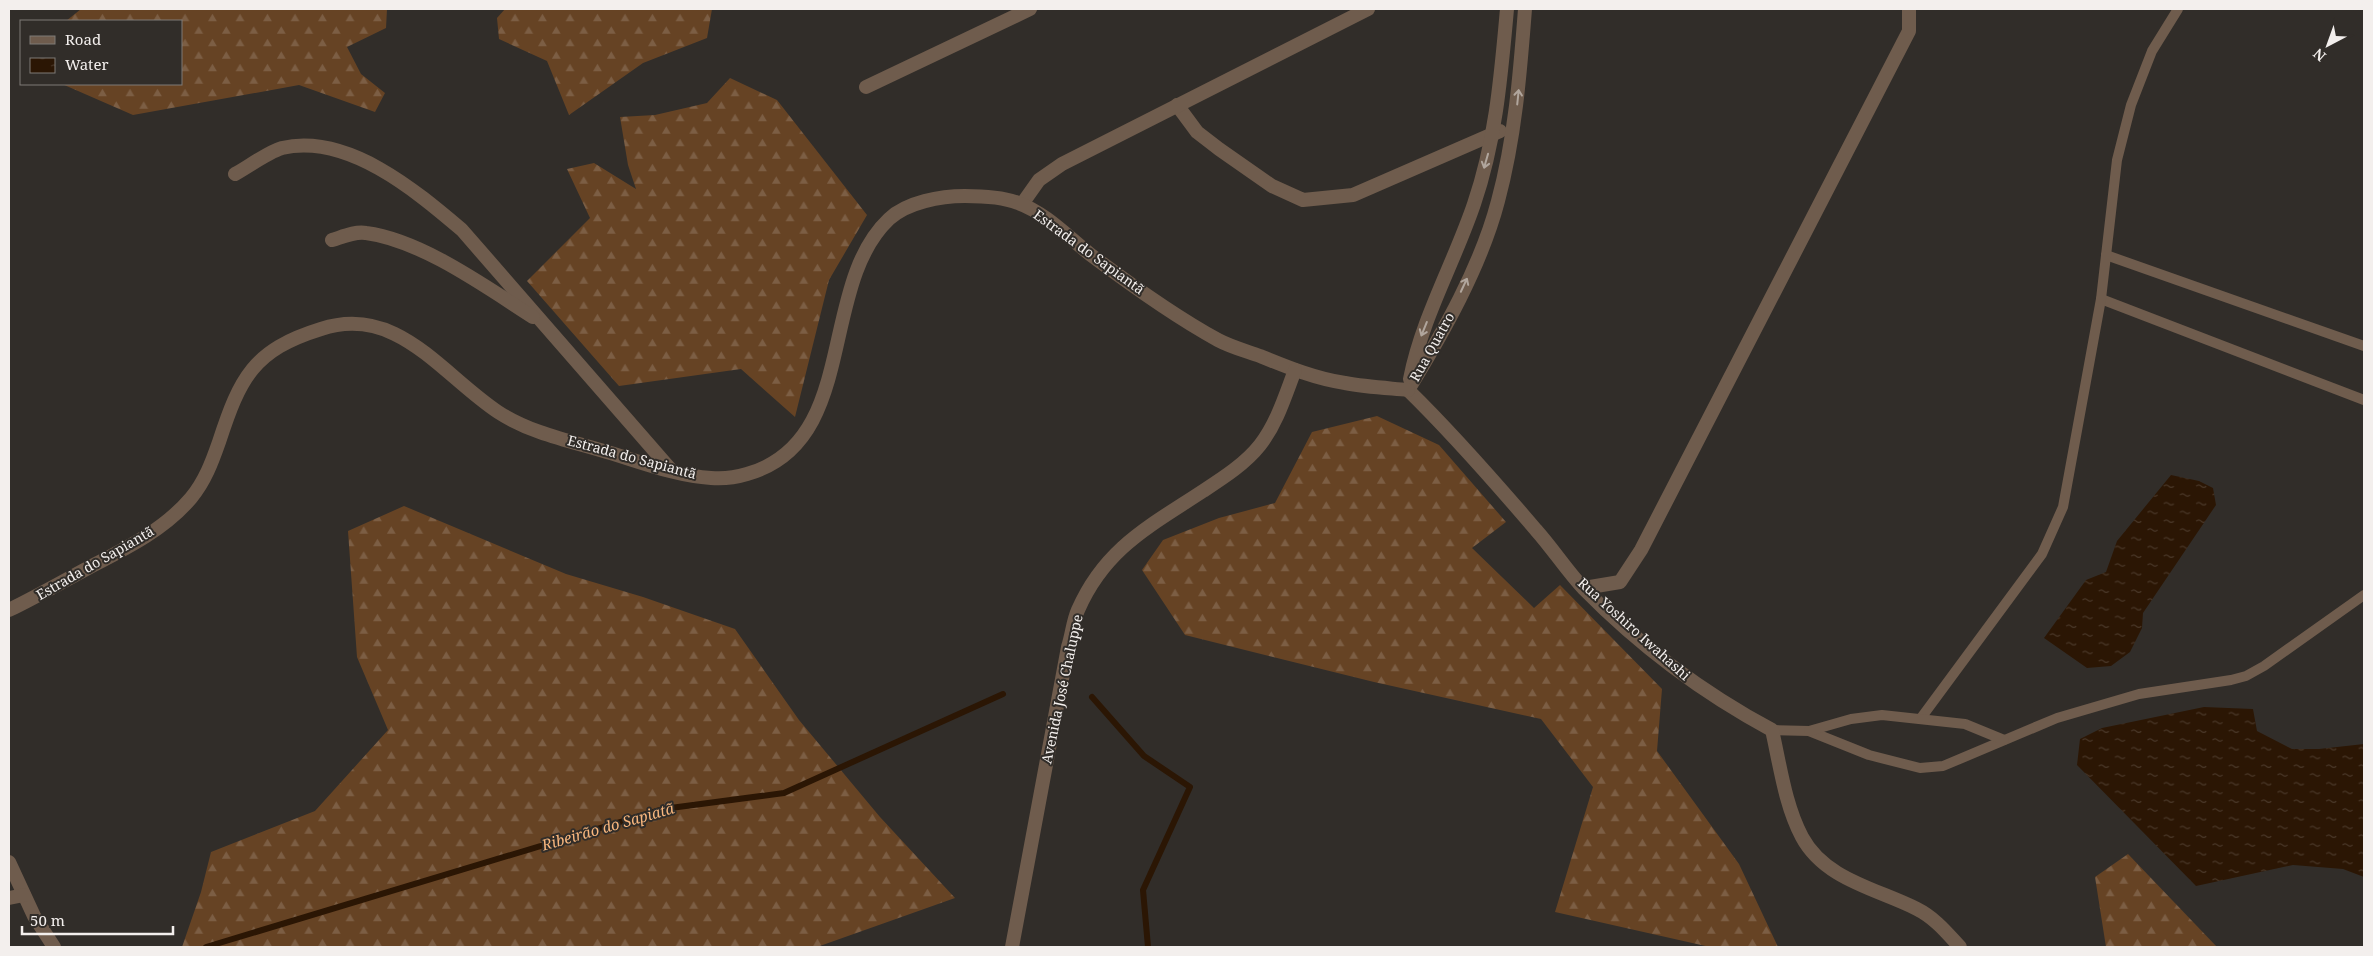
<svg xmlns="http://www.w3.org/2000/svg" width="2373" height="956" font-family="'Noto Serif',serif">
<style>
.forest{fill:url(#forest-firs)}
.water{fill:url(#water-ripples)}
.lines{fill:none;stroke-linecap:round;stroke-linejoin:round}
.stream{stroke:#2b1604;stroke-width:6}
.service{stroke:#6f5c4d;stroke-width:10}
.minor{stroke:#6f5c4d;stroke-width:14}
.tertiary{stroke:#6f5c4d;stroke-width:14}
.oneway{stroke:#b1a69d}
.labels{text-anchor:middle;stroke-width:4;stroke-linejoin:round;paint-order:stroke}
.street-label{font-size:14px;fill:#f3efed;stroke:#312d29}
.water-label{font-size:15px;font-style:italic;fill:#f9b77e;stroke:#312d29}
</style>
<defs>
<pattern id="forest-firs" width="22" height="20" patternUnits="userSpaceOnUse" patternTransform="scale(1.25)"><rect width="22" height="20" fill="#664324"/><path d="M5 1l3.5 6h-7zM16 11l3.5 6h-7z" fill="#7c5e44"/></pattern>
<pattern id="water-ripples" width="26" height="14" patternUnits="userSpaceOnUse" patternTransform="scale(1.25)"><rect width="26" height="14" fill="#2b1604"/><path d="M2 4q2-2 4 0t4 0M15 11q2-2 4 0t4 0" fill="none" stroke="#4a3829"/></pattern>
</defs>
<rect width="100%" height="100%" fill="#312d29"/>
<g class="forest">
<path d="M 81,9 L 387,9 L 386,28 L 347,47 L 361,74 L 385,93 L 375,112 L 299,85 L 133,115 L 62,84 L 181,84 L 181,21 L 66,21 Z"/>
<path d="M 505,9 L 712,9 L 707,38 L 643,63 L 569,115 L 547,61 L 499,39 L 497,18 Z"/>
<path d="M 730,78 L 777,100 L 867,215 L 829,280 L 795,417 L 741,369 L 619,386 L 527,281 L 590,218 L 567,169 L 594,163 L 636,189 L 628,165 L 620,117 L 655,115 L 707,103 Z"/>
<path d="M 1377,416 L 1439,445 L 1506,522 L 1472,548 L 1534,608 L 1560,585 L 1662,689 L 1657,751 L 1739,864 L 1778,947 L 1710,947 L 1555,912 L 1593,787 L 1541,719 L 1374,682 L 1185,635 L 1142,570 L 1163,540 L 1219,518 L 1275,503 L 1312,432 Z"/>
<path d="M 404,506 L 566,574 L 643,597 L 735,629 L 799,720 L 880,817 L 955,898 L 817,947 L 182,947 L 201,892 L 211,852 L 315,811 L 388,730 L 357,657 L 348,531 Z"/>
<path d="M 2128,854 L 2217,947 L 2106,947 L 2095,877 Z"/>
</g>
<g class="water">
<path d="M 2171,475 L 2199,481 L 2213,488 L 2216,505 L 2143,613 L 2142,628 L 2130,652 L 2111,666 L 2087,668 L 2044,638 L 2086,580 L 2106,572 L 2117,541 Z"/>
<path d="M 2204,707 L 2253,709 L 2257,731 L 2292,749 L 2319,749 L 2364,744 L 2364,877 L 2343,869 L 2293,865 L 2196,886 L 2077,765 L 2080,739 L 2102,728 Z"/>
</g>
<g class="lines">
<g class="stream">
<path d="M 1092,697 L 1144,756 L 1190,787 L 1143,890 L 1148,947"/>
<path d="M 206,947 L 663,809 L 784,793 L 1003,694"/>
</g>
<g class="service">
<path d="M 2106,255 L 2364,346"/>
<path d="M 2101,299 L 2364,400"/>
<path d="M 1921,718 L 2042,554 L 2063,507 L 2101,299 L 2117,160 L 2131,105 L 2152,51 L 2178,9"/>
<path d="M 1772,730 L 1809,731 L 1869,755 L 1920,768 L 1943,766 L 2057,718 L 2139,694 L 2231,680 L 2246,676 L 2264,666 L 2364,595"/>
<path d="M 1809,731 L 1851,719 L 1882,715 L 1965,724 L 2004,740"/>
</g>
<g class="minor">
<path d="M 866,87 L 1030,9"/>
<path d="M 1177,105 L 1197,132 L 1219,149 L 1272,186 L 1303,200 L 1353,195 L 1500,131"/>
<path d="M 235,174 C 248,167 268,152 282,148 C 348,133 416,191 462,230 L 672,471"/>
<path d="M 1022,204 L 1039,180 L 1062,164 L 1368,9"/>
<path d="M 332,240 C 342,237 355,231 366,233 C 421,240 486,287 533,317"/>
<path d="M 1410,379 C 1422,318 1454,263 1474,204 C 1496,140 1501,75 1507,9"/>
<path d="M 1408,390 C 1453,434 1495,482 1536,530 C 1553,549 1567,571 1584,589 C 1639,645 1703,693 1772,730 C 1780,765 1785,805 1802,837 C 1825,880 1878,889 1917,909 C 1935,918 1947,933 1960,947"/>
<path d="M 1408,390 C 1443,333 1481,266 1498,201 C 1515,138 1520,74 1525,9"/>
<path d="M 1584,588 L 1620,582 L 1641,550 L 1909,31 L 1909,9"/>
<path d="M 9,610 C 36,597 62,582 88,568 C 125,549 164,530 191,498 C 205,481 212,462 219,442 C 240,378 253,350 321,329 C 397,304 441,374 498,412 C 530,433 570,441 607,452 C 641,462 676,476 711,478 C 722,479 737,477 747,474 C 860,442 817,287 889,219 C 907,202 941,196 965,196 C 982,196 1003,197 1018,203 C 1046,213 1068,237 1091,255 C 1131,285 1174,316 1218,340 C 1231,347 1246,351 1260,356 C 1287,367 1316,379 1345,383 C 1366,387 1387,388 1408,390"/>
<path d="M 9,862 L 34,916 L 54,947"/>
<path d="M 9,898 L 24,895"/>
</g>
<path class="tertiary" d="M 1012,947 L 1068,647 C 1072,635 1073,621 1078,610 C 1105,548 1150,526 1203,491 C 1223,478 1245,464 1260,445 C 1277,423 1285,396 1295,370"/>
</g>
<defs><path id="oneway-shaft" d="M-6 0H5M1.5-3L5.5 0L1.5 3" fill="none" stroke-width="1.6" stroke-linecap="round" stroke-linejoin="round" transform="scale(1.25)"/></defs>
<g class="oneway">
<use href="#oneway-shaft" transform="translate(1518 97) rotate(-84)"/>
<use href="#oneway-shaft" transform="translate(1486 161) rotate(106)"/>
<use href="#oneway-shaft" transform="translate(1464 285) rotate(-65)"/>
<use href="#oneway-shaft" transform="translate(1424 329) rotate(112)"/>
</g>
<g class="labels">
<g class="street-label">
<text transform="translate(1089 252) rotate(36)" y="5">Estrada do Sapiantã</text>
<text transform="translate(1432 347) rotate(-61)" y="5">Rua Quatro</text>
<text transform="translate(632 457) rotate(15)" y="5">Estrada do Sapiantã</text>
<text transform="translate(95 563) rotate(-30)" y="5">Estrada do Sapiantã</text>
<text transform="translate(1634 629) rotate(42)" y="5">Rua Yoshiro Iwahashi</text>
<text transform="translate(1062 689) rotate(-78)" y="5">Avenida José Chaluppe</text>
</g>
<g class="water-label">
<text transform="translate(608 827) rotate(-16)" y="5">Ribeirão do Sapiatã</text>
</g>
</g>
<rect width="2373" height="956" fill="none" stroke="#f3efed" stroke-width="20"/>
<rect x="20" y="20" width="162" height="65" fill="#312d29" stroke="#7f7b77"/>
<rect x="30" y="36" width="25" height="8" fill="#6f5c4d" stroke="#7f7b77"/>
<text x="65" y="45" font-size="15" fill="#f3efed">Road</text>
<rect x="30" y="58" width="25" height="15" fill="url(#water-ripples)" stroke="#7f7b77"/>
<text x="65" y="70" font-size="15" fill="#f3efed">Water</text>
<g transform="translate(2328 45) rotate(221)" stroke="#312d29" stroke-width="4" paint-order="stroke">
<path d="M0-4L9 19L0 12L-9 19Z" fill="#f3efed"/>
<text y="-8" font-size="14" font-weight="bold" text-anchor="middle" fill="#f3efed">N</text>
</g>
<path d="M22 926v8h151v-8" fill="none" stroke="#f3efed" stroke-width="2.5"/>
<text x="30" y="926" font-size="15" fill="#f3efed" stroke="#312d29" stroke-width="4" paint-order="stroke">50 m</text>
</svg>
